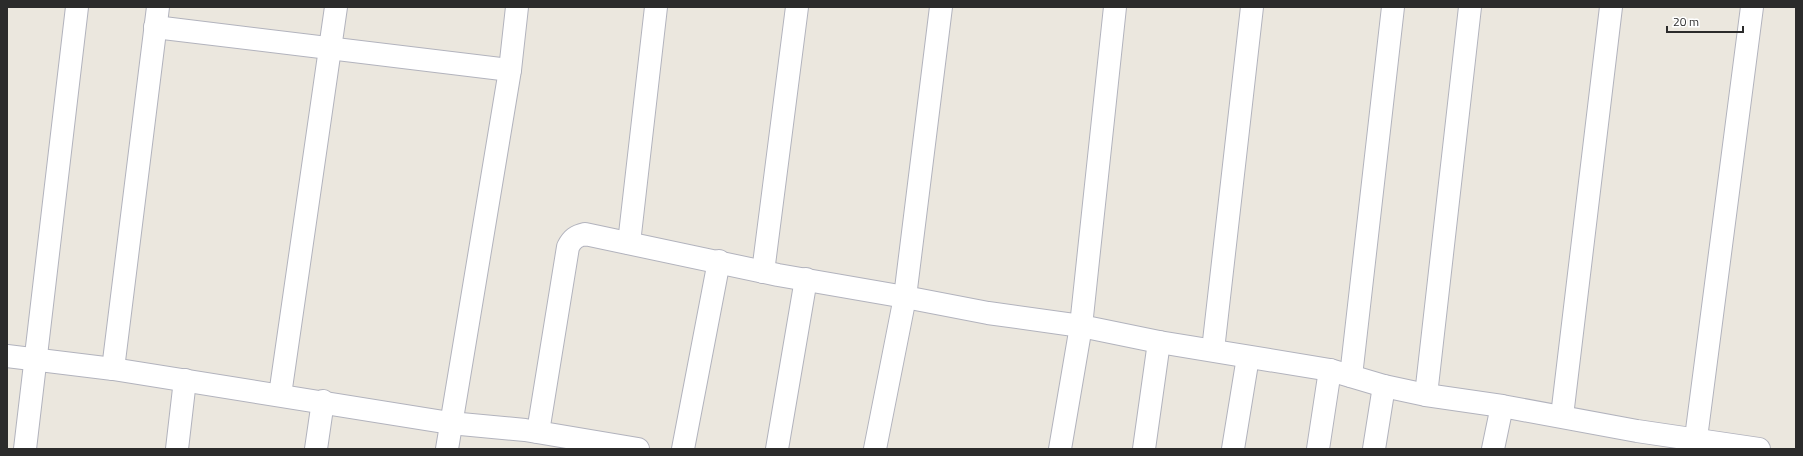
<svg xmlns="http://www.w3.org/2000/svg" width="1803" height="456" font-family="'Titillium Web',sans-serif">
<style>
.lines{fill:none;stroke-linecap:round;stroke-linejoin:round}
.minor-casing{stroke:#b2b3bd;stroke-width:24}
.minor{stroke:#fff;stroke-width:22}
</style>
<rect width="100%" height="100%" fill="#ebe7de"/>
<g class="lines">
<g class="minor-casing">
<g id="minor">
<path d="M 155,27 L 510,70"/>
<path d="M 629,243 L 656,7"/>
<path d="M 763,272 L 797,7"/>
<path d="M 1213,350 L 1252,7"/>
<path d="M 7,356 L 113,369 L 450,423 L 525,430 L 638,449"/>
<path d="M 113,369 L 158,7"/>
<path d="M 1351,376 L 1393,7"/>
<path d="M 280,395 L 336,7"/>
<path d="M 1426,395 L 1470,7"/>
<path d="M 1562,416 L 1611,7"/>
<path d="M 538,432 L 568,247 C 572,239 576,236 585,234 L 778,275 L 905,297 L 988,313 L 1081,326 L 1159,342 L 1330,370 L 1384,386 L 1426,395 L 1502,406 L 1637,431 L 1759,449"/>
<path d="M 1696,438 L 1752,7"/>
<path d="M 25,449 L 77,7"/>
<path d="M 177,449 L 185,380"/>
<path d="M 316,449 L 323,401"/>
<path d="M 447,449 L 510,70 L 517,7"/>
<path d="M 683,449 L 719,261"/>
<path d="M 777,449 L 806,279"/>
<path d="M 875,449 L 905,297 L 941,7"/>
<path d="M 1060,449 L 1081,326 L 1115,7"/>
<path d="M 1144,449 L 1159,342"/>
<path d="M 1233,449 L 1248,357"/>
<path d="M 1318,449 L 1330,370"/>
<path d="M 1374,449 L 1384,386"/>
<path d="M 1493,449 L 1502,406"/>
</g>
</g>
<use href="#minor" class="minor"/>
</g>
<rect width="1803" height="456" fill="none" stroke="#2b2b2b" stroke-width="16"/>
<path d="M1667 26v6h76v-6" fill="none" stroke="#2b2b2b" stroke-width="2"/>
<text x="1673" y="26" font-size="12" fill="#2b2b2b" stroke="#ffffff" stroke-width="3" paint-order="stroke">20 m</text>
</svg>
